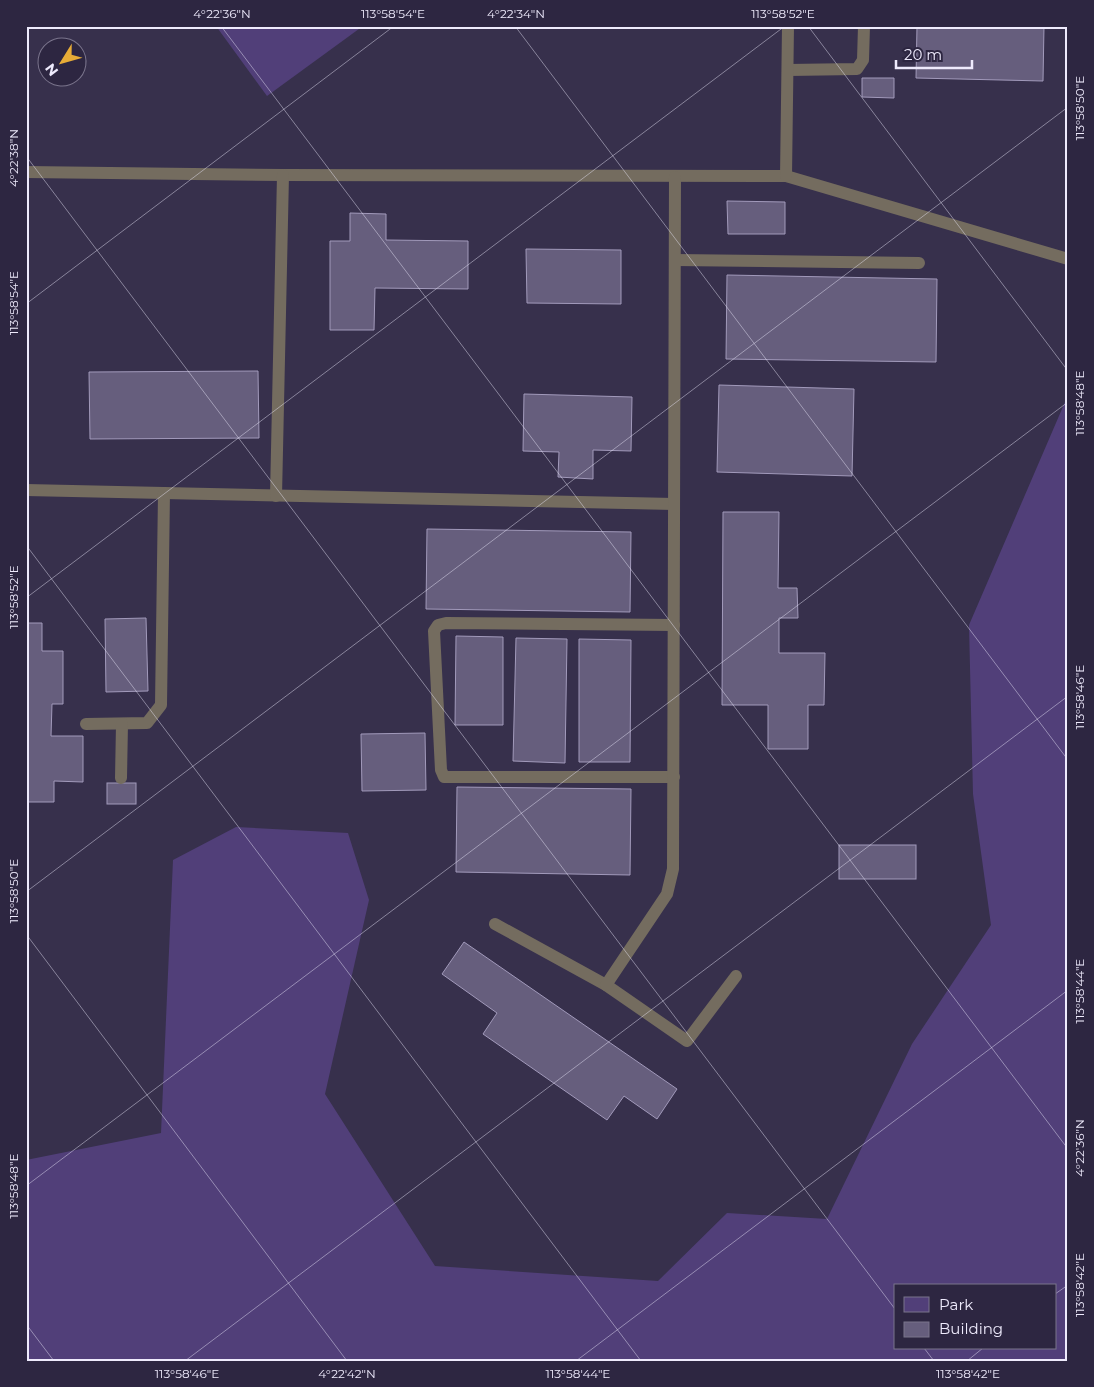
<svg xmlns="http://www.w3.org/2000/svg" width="1094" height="1387" font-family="Montserrat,sans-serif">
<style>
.green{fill:#513f79;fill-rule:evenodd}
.building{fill:#665e7d;stroke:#a29abb}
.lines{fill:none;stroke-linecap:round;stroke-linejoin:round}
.service{stroke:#746c5f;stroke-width:12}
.ticks{fill:none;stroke:#eeeafc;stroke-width:1;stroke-opacity:0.45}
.neatline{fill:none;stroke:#eeeafc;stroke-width:2}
.ticks-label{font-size:12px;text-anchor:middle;fill:#eeeafc}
</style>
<rect width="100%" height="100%" fill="#37304c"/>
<g class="green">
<path d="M 216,26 L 363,26 L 267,96 Z"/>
<path d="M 1068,395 L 1068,1361 L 26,1361 L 26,1160 L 161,1133 L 173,860 L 236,827 L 348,833 L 369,900 L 325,1094 L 435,1266 L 658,1281 L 727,1213 L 827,1219 L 912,1044 L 991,925 L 973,794 L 969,625 ZM 895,1286 L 1055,1286 L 1055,1348 L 895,1348 Z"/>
</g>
<g class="building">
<path d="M 917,26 L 1044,26 L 1043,81 L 916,78 Z"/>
<path d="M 862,78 L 894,78 L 894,98 L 862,97 Z"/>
<path d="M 727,201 L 785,202 L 785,234 L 728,234 Z"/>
<path d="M 350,213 L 386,214 L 386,240 L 468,241 L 468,289 L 375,288 L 374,330 L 330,330 L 330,241 L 350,241 Z"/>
<path d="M 526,249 L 621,250 L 621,304 L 527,303 Z"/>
<path d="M 727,275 L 937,279 L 936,362 L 726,359 Z"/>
<path d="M 258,371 L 259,438 L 90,439 L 89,372 Z"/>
<path d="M 719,385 L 854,389 L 852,476 L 717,472 Z"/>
<path d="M 524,394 L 632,397 L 631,451 L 593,450 L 593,479 L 558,477 L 559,452 L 523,451 Z"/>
<path d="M 723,512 L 779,512 L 778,588 L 797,588 L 798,618 L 779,618 L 779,653 L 825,653 L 824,705 L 808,705 L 808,749 L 768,749 L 768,705 L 722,705 Z"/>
<path d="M 427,529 L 631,532 L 630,612 L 426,609 Z"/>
<path d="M 146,618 L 148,691 L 106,692 L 105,619 Z"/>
<path d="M 26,623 L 42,623 L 42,651 L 63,651 L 63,704 L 52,704 L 51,736 L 83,736 L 83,782 L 54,781 L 54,802 L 26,802 Z"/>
<path d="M 456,636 L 503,637 L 503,725 L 455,725 Z"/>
<path d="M 516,638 L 567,639 L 565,763 L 513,761 Z"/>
<path d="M 579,639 L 631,640 L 630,762 L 579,762 Z"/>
<path d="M 425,733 L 426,790 L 362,791 L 361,734 Z"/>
<rect x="107" y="783" width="29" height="21"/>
<path d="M 457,787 L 631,789 L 630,875 L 456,872 Z"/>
<rect x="839" y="845" width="77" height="34"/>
<path d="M 464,942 L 677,1089 L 657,1119 L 624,1096 L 607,1120 L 483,1034 L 497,1013 L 442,974 Z"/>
</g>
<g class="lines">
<g class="service">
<path d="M 788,70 L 857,69 L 863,60 L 864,26"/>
<path d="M 26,172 L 283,175 L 786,176 L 1068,259"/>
<path d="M 786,176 L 788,26"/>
<path d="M 675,260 L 919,263"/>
<path d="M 26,490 L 674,504"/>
<path d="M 276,496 L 283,175"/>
<path d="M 674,625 L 446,623 L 438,625 L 434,631 L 441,770 L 444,777 L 674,777"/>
<path d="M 86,724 L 147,723 L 161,705 L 164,493"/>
<path d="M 121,778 L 122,724"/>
<path d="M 495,924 L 606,985 L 687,1041 L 736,976"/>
<path d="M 606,985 L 667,894 L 673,869 L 675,177"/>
</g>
</g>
<path class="ticks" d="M 221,26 L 1068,1149M 515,26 L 1068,760M 808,26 L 1068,371M 26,156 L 895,1309M 26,304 L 394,26M 26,545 L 641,1361M 26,598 L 785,26M 26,892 L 1068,107M 26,934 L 347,1361M 26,1186 L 1068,402M 1055,1294 L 1068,1285M 26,1324 L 54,1361M 924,1348 L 934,1361M 185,1361 L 1068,696M 576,1361 L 1068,990M 967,1361 L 983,1348"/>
<rect width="1094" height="1387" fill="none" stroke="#2d2641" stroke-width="55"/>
<rect x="894" y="1284" width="162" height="65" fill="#2d2641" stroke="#7a748c"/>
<rect x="904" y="1297" width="25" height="15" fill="#513f79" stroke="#7a748c"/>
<text x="939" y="1310" font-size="15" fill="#eeeafc">Park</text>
<rect x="904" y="1322" width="25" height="15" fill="#665e7d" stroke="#7a748c"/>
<text x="939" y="1334" font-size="15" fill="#eeeafc">Building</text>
<g transform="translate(62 62) rotate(233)"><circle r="24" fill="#2d2641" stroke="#7a748c"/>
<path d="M0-4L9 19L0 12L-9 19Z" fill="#e7ac37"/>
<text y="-8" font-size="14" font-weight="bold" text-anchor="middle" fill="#eeeafc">N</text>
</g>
<path d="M896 60v8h76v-8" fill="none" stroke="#eeeafc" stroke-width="2.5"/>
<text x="904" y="60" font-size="15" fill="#eeeafc" stroke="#2d2641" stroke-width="4" paint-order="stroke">20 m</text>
<rect x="28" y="28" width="1038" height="1332" class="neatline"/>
<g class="ticks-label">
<text x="222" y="18">4°22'36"N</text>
<text x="393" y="18">113°58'54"E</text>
<text x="516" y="18">4°22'34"N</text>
<text x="783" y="18">113°58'52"E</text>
<text transform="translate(1080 108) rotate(-90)" y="4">113°58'50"E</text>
<text transform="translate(14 158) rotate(-90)" y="4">4°22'38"N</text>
<text transform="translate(14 303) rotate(-90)" y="4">113°58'54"E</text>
<text transform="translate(1080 403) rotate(-90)" y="4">113°58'48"E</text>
<text transform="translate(14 597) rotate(-90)" y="4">113°58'52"E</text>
<text transform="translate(1080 697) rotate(-90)" y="4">113°58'46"E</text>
<text transform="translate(14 891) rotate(-90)" y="4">113°58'50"E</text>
<text transform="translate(1080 991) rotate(-90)" y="4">113°58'44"E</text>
<text transform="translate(1080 1148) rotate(-90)" y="4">4°22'36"N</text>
<text transform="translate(14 1186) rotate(-90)" y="4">113°58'48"E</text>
<text transform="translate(1080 1285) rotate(-90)" y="4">113°58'42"E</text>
<text x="187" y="1378">113°58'46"E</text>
<text x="347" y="1378">4°22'42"N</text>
<text x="578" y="1378">113°58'44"E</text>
<text x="968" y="1378">113°58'42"E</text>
</g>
</svg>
